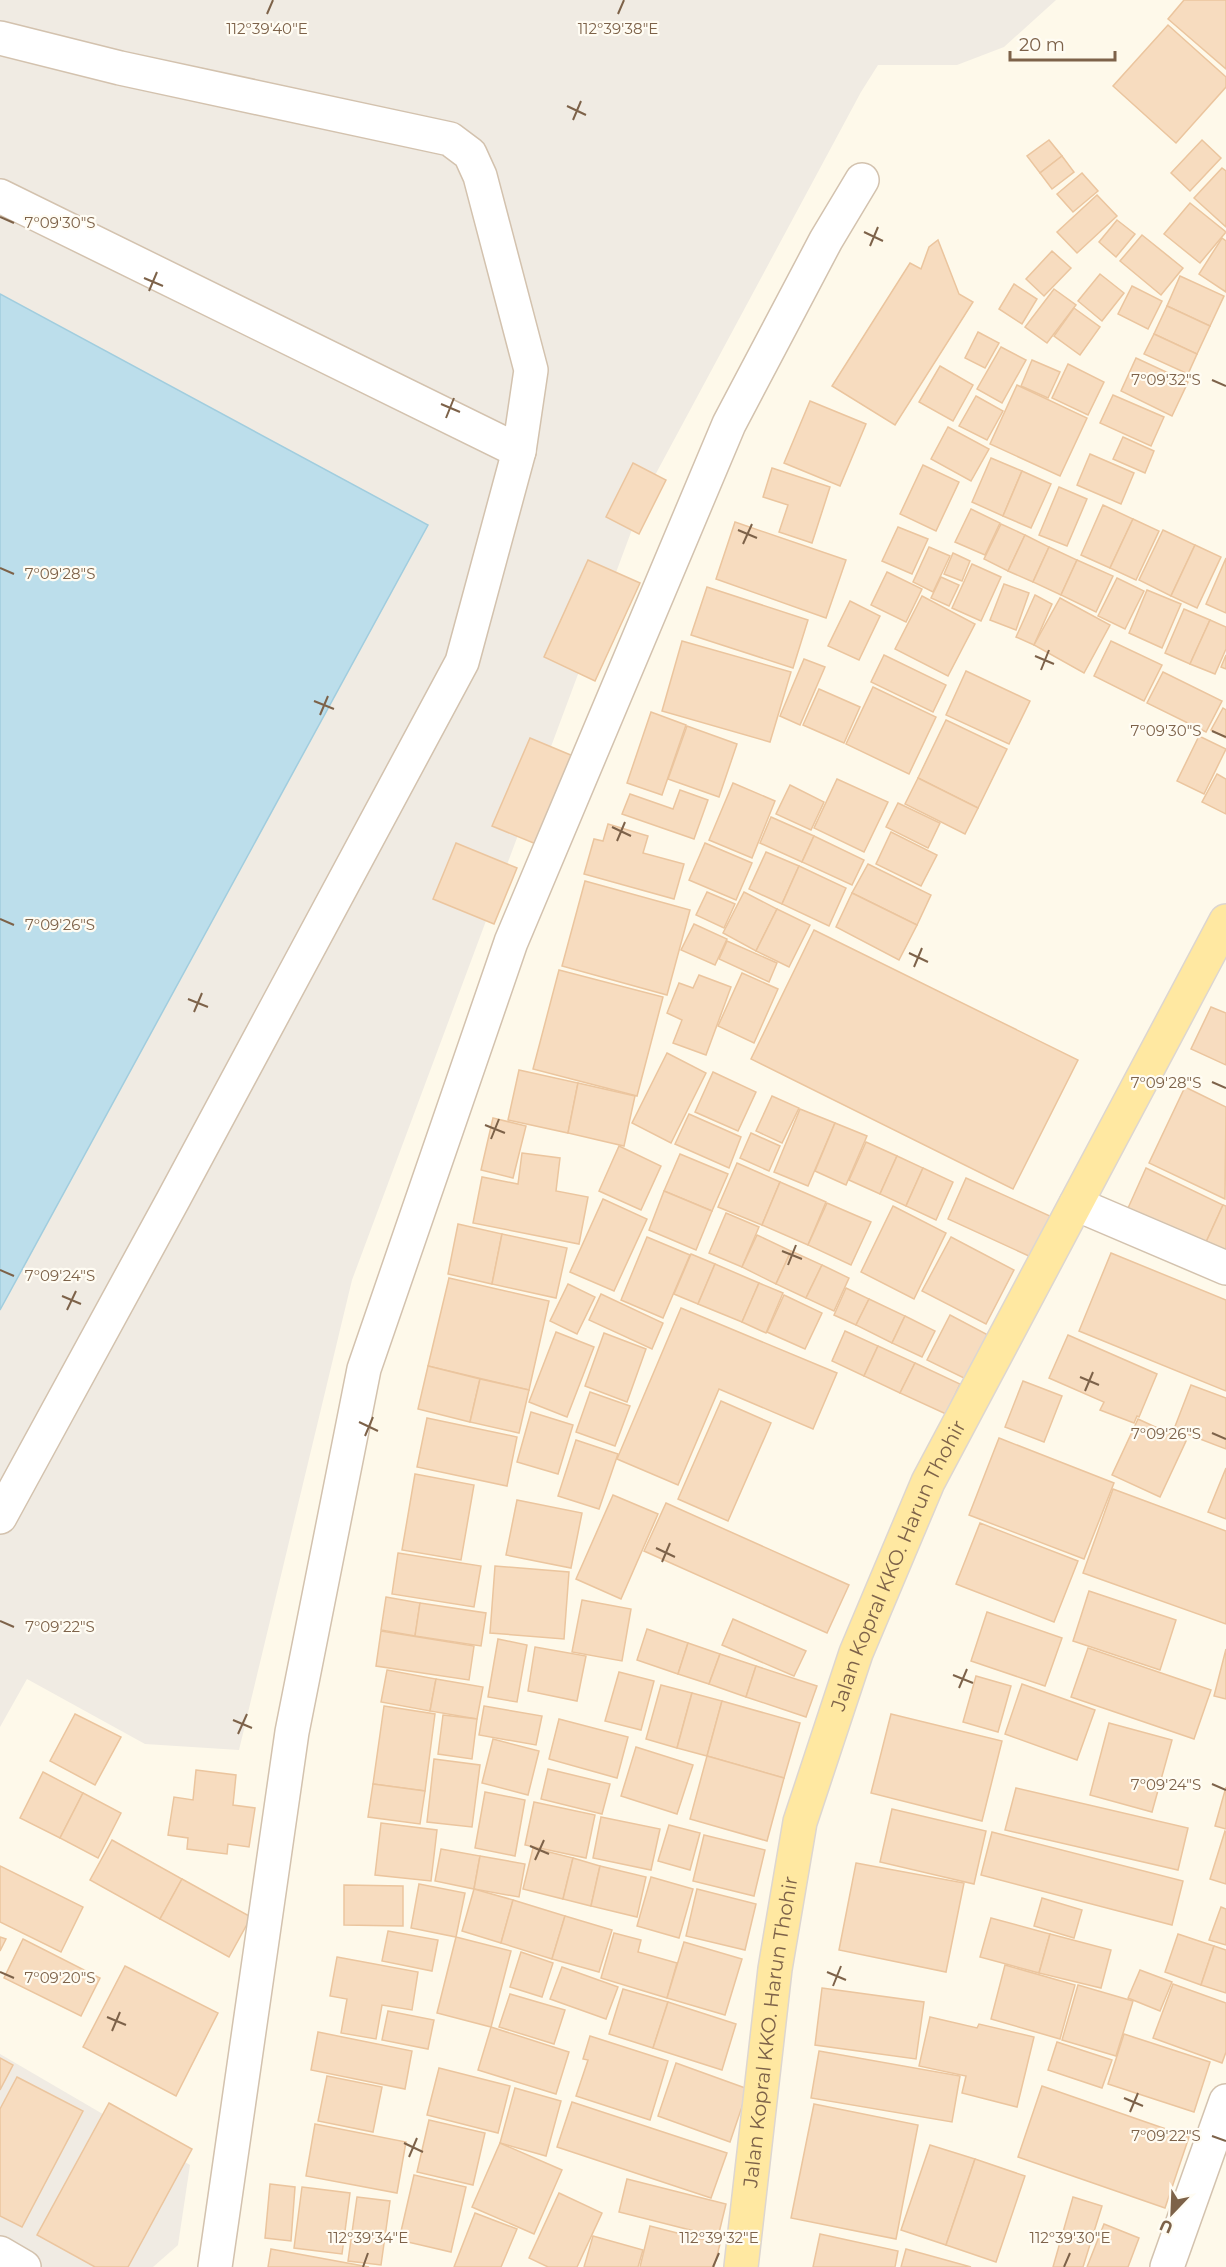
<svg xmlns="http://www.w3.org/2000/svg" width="1226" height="2267" font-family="Montserrat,sans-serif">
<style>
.industrial{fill:#f0ebe3}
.water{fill:#bcdeeb;stroke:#a1cdde;stroke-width:1.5}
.building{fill:#f7dcbf;stroke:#ebc59e;stroke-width:1.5}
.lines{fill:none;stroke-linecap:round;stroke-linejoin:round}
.minor-casing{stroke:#d3c2ae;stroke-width:36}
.major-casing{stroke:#ddd6d0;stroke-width:36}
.minor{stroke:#fff;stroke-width:33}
.major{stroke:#ffe8a1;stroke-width:33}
.ticks{fill:none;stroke:#7d6249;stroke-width:2}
.labels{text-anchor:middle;stroke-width:4.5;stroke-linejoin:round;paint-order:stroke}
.street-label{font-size:20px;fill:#7d6249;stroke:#fffcf3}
.ticks-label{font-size:15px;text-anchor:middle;fill:#7d6249;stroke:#fffcf3;stroke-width:4.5;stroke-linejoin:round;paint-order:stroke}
</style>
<rect width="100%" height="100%" fill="#fef9ea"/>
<g class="industrial">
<path d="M 0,0 L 1056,0 L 1004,47 L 957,65 L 878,65 L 861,92 L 646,492 L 352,1280 L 239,1750 L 145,1744 L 27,1679 L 0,1727 L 0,1310 L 427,525 L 0,294 Z"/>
<path d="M 0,2054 L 190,2165 L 178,2245 L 153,2267 L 0,2267 Z"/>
</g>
<path class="water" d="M 0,294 L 428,525 L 0,1310 Z"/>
<g class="building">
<path d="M 1184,0 L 1226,0 L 1226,69 L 1168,19 Z"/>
<path d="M 1168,25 L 1226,77 L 1226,87 L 1176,143 L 1113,86 Z"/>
<path d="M 1049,140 L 1062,156 L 1040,173 L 1027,156 Z"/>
<path d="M 1202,140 L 1221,158 L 1190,191 L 1171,173 Z"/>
<path d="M 1062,156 L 1074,172 L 1052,189 L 1040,173 Z"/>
<path d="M 1222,168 L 1226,171 L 1226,227 L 1194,198 Z"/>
<path d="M 1082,173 L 1098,191 L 1073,212 L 1057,194 Z"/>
<path d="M 1097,195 L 1117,216 L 1077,253 L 1057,232 Z"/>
<path d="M 1190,203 L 1226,232 L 1200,263 L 1164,234 Z"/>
<path d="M 1117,220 L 1135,234 L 1116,257 L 1099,242 Z"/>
<path d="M 1142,235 L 1183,268 L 1161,295 L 1120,261 Z"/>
<path d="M 1222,238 L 1226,241 L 1226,292 L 1199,274 Z"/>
<path d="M 938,240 L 959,294 L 973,302 L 895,425 L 832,386 L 910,263 L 921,269 L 929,247 Z"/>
<path d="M 1052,251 L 1071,268 L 1044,296 L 1026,279 Z"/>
<path d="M 1100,274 L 1124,293 L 1102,321 L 1078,301 Z"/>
<path d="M 1180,276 L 1224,296 L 1210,326 L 1167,306 Z"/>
<path d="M 1014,284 L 1037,299 L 1022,324 L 999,309 Z"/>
<path d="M 1132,286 L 1162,301 L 1148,329 L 1118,314 Z"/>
<path d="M 1054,289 L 1076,305 L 1047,343 L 1025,327 Z"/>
<path d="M 1167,306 L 1210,326 L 1197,354 L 1154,334 Z"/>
<path d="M 1074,308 L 1100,327 L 1080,355 L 1054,336 Z"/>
<path d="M 978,332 L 999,343 L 985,368 L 965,358 Z"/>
<path d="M 1154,334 L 1197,354 L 1188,374 L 1144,354 Z"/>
<path d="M 1001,347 L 1026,360 L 1002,403 L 977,389 Z"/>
<path d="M 1136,358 L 1188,382 L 1172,416 L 1121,391 Z"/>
<path d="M 1032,360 L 1060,372 L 1048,398 L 1021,386 Z"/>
<path d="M 1068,364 L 1104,382 L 1088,415 L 1052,398 Z"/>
<path d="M 940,366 L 973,385 L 953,421 L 919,402 Z"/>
<path d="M 1017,385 L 1087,418 L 1060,476 L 990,444 Z"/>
<path d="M 1113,395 L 1164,417 L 1151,446 L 1100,423 Z"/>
<path d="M 976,396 L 1003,411 L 987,440 L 959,426 Z"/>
<path d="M 810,401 L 866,424 L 840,486 L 784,463 Z"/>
<path d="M 948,427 L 989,449 L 971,481 L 931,459 Z"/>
<path d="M 1123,437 L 1154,451 L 1145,473 L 1113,459 Z"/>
<path d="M 1090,454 L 1134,473 L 1121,504 L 1077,485 Z"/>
<path d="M 991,458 L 1022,471 L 1003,516 L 972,502 Z"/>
<path d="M 633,463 L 666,480 L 639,534 L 606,517 Z"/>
<path d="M 923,465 L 959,482 L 936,531 L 900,514 Z"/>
<path d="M 772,468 L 830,487 L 812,543 L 779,532 L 788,505 L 763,497 Z"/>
<path d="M 1022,471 L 1051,484 L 1031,528 L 1003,516 Z"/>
<path d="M 1059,487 L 1087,499 L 1067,546 L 1039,535 Z"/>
<path d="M 1103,505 L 1133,519 L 1110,568 L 1081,555 Z"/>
<path d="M 971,509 L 1000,523 L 985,555 L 955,542 Z"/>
<path d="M 1133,519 L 1159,531 L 1136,580 L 1110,568 Z"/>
<path d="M 735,522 L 846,560 L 826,618 L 716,579 Z"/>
<path d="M 1001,524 L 1025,535 L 1008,571 L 984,559 Z"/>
<path d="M 898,527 L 928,539 L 912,574 L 882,561 Z"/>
<path d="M 1163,530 L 1195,545 L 1171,596 L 1139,580 Z"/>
<path d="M 1025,535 L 1049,547 L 1033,582 L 1008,571 Z"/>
<path d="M 1195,545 L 1221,557 L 1197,608 L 1171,596 Z"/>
<path d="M 929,547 L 950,556 L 933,592 L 913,582 Z"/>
<path d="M 1049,547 L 1077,560 L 1061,595 L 1033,582 Z"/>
<path d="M 953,553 L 970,561 L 962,581 L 944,574 Z"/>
<path d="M 1226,558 L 1226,613 L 1206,604 Z"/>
<path d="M 588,560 L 640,583 L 595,681 L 544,657 Z"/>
<path d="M 1077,560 L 1113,576 L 1096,612 L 1061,595 Z"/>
<path d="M 972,564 L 1001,577 L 981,621 L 952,608 Z"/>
<path d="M 887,572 L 922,589 L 906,622 L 871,605 Z"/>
<path d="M 941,577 L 959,585 L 949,606 L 931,598 Z"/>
<path d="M 1117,578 L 1144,591 L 1125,629 L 1098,616 Z"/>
<path d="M 1004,584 L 1029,593 L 1016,630 L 990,620 Z"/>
<path d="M 707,587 L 808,620 L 793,668 L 691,635 Z"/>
<path d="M 1147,590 L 1181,604 L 1162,648 L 1129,633 Z"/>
<path d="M 1035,595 L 1052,604 L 1034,645 L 1016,637 Z"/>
<path d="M 922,596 L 975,624 L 948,676 L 895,649 Z"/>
<path d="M 1060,598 L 1110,625 L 1084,673 L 1034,645 Z"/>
<path d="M 850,601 L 880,616 L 859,660 L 828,646 Z"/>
<path d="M 1184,609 L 1210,620 L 1190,664 L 1165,653 Z"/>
<path d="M 1210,620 L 1226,627 L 1226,649 L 1215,674 L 1190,664 Z"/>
<path d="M 682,641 L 791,672 L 770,742 L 662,711 Z"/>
<path d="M 1111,641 L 1162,665 L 1144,701 L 1094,676 Z"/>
<path d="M 884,655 L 946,685 L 933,712 L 871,682 Z"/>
<path d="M 1226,655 L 1226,669 L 1221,667 Z"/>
<path d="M 804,659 L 825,667 L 800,725 L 780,716 Z"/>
<path d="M 966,671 L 1030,701 L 1009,744 L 946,715 Z"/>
<path d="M 1163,672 L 1222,701 L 1206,732 L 1147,703 Z"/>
<path d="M 873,687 L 936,717 L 909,774 L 846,744 Z"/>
<path d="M 819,689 L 860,707 L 844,743 L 803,725 Z"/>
<path d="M 1223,708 L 1226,710 L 1226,738 L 1211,730 Z"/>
<path d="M 651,712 L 686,725 L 662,795 L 627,783 Z"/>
<path d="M 946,720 L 1007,749 L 978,808 L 918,778 Z"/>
<path d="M 687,726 L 737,744 L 719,797 L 668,779 Z"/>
<path d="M 1199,736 L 1226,749 L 1204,794 L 1177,781 Z"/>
<path d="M 530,738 L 573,756 L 536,844 L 492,826 Z"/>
<path d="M 1217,774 L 1226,779 L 1226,814 L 1202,802 Z"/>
<path d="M 918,778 L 978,808 L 965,834 L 905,804 Z"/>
<path d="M 837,779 L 888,802 L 864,852 L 814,828 Z"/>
<path d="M 733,783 L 775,801 L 752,858 L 709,840 Z"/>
<path d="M 790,785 L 824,802 L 811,830 L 776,814 Z"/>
<path d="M 680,790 L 708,800 L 694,839 L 622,814 L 630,794 L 673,809 Z"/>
<path d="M 898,803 L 940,823 L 928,848 L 886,827 Z"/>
<path d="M 771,817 L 814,836 L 802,862 L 760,843 Z"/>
<path d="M 608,824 L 648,836 L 643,853 L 684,864 L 674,899 L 584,874 L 594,839 L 603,841 Z"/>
<path d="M 891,832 L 937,855 L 921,886 L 876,864 Z"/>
<path d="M 814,836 L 864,860 L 852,885 L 802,862 Z"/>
<path d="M 456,843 L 517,868 L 494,924 L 433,899 Z"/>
<path d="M 705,843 L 752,863 L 736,900 L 689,880 Z"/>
<path d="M 766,852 L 799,866 L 782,904 L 749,889 Z"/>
<path d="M 868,864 L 931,895 L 917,925 L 852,893 Z"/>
<path d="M 799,866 L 846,888 L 829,926 L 782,904 Z"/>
<path d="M 585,881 L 690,910 L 667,995 L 562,966 Z"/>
<path d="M 707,892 L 735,904 L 724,928 L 696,915 Z"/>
<path d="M 744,892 L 777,909 L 756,951 L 723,933 Z"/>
<path d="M 852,893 L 917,925 L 899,960 L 836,927 Z"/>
<path d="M 777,909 L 810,925 L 789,967 L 756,951 Z"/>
<path d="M 694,924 L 727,939 L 715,965 L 681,950 Z"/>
<path d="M 814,930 L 1078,1060 L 1013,1189 L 751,1059 Z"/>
<path d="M 727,941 L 777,963 L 769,982 L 719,959 Z"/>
<path d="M 559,970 L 663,997 L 637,1096 L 533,1069 Z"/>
<path d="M 742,973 L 778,989 L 754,1043 L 718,1026 Z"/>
<path d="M 699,975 L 731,987 L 706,1055 L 673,1043 L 682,1020 L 667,1013 L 679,983 L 693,988 Z"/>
<path d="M 1211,1007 L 1226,1013 L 1226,1065 L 1191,1049 Z"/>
<path d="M 667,1053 L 706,1073 L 671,1143 L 632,1123 Z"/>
<path d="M 519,1070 L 578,1083 L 568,1133 L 508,1120 Z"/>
<path d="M 713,1072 L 756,1092 L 738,1131 L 695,1112 Z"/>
<path d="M 578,1083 L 635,1096 L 624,1146 L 568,1133 Z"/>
<path d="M 1185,1087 L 1226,1107 L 1225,1199 L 1149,1163 Z"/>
<path d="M 772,1096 L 799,1108 L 782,1143 L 756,1131 Z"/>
<path d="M 800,1109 L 835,1123 L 808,1186 L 774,1172 Z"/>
<path d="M 689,1114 L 741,1137 L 729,1168 L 675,1144 Z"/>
<path d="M 493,1118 L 526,1126 L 513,1178 L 481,1170 Z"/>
<path d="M 835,1123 L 867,1136 L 846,1185 L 815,1171 Z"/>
<path d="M 751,1133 L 780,1146 L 769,1171 L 740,1158 Z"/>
<path d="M 866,1142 L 897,1156 L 880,1194 L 849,1180 Z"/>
<path d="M 619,1146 L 661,1166 L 641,1210 L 599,1191 Z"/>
<path d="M 522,1153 L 560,1158 L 556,1191 L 588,1197 L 579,1244 L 473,1223 L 482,1177 L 518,1184 Z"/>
<path d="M 680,1154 L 728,1174 L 712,1211 L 664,1191 Z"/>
<path d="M 897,1156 L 923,1168 L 906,1206 L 880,1194 Z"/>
<path d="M 737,1163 L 780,1182 L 762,1225 L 718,1207 Z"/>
<path d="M 923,1168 L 953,1182 L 936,1220 L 906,1206 Z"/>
<path d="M 1146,1168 L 1223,1205 L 1202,1251 L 1124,1217 Z"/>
<path d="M 966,1178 L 1050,1216 L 1031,1257 L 948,1219 Z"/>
<path d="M 780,1182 L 826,1202 L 808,1245 L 762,1225 Z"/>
<path d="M 664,1191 L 712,1211 L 696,1250 L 649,1230 Z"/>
<path d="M 603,1199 L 647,1219 L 614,1291 L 570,1272 Z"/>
<path d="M 827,1203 L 871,1222 L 851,1265 L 808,1245 Z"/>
<path d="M 1223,1205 L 1226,1206 L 1226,1262 L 1202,1251 Z"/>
<path d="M 893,1206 L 946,1233 L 914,1299 L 861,1272 Z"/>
<path d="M 726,1213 L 759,1227 L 742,1267 L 709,1253 Z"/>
<path d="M 458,1224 L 502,1234 L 492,1284 L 448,1274 Z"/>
<path d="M 502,1234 L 567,1248 L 556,1298 L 492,1284 Z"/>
<path d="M 757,1235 L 791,1251 L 776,1284 L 742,1267 Z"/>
<path d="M 647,1237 L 690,1255 L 663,1318 L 621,1300 Z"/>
<path d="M 951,1237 L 1014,1270 L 986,1324 L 922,1291 Z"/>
<path d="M 791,1251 L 822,1265 L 806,1298 L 776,1284 Z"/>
<path d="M 1111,1253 L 1226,1300 L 1226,1391 L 1079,1331 Z"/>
<path d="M 691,1254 L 715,1264 L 698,1304 L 674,1294 Z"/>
<path d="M 715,1264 L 759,1283 L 742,1322 L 698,1304 Z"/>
<path d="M 822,1265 L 849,1278 L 834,1311 L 806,1298 Z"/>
<path d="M 449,1278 L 549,1301 L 529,1390 L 428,1366 Z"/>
<path d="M 759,1283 L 783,1293 L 766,1333 L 742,1322 Z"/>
<path d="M 568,1284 L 595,1297 L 577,1334 L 550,1321 Z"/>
<path d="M 846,1288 L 869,1299 L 856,1325 L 834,1315 Z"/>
<path d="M 601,1294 L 663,1323 L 652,1349 L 589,1320 Z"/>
<path d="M 784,1295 L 822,1313 L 805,1349 L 767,1332 Z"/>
<path d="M 869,1299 L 905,1316 L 892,1343 L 856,1325 Z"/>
<path d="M 681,1308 L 837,1373 L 813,1429 L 719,1389 L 678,1485 L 617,1459 Z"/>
<path d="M 950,1315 L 988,1335 L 966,1379 L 927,1360 Z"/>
<path d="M 905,1316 L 935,1331 L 922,1357 L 892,1343 Z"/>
<path d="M 845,1331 L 878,1346 L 864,1376 L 832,1361 Z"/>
<path d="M 556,1332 L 594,1347 L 567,1417 L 529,1402 Z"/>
<path d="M 604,1333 L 646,1349 L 627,1402 L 585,1386 Z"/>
<path d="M 1068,1335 L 1157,1374 L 1139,1417 L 1137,1416 L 1134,1423 L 1100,1410 L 1104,1402 L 1049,1378 Z"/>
<path d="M 878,1346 L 915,1363 L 900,1393 L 864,1376 Z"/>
<path d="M 915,1363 L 960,1384 L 946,1414 L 900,1393 Z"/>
<path d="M 428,1366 L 480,1379 L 470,1422 L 418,1409 Z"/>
<path d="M 480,1379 L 529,1390 L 519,1433 L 470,1422 Z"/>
<path d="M 1023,1381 L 1062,1396 L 1044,1442 L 1005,1427 Z"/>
<path d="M 1191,1385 L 1226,1398 L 1226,1449 L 1174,1429 Z"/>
<path d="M 590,1392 L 630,1406 L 615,1446 L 576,1432 Z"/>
<path d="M 721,1401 L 771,1423 L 728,1521 L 678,1499 Z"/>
<path d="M 531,1412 L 573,1425 L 558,1474 L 517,1462 Z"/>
<path d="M 427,1418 L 517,1437 L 507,1486 L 417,1467 Z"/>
<path d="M 1138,1419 L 1186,1441 L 1160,1497 L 1112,1475 Z"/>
<path d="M 999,1438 L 1114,1483 L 1084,1559 L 969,1515 Z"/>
<path d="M 576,1440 L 618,1454 L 599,1509 L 558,1496 Z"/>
<path d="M 1226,1468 L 1226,1519 L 1208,1512 Z"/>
<path d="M 415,1474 L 474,1485 L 461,1560 L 402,1550 Z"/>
<path d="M 1113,1489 L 1226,1531 L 1226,1624 L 1083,1573 Z"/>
<path d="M 613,1495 L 658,1514 L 621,1599 L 576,1579 Z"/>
<path d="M 517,1500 L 582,1513 L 571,1568 L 506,1555 Z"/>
<path d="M 666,1503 L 849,1585 L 827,1633 L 644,1551 Z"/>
<path d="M 980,1523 L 1078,1561 L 1054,1622 L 956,1584 Z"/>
<path d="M 398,1553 L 481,1566 L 474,1607 L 392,1594 Z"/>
<path d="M 495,1566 L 569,1572 L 564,1639 L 490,1633 Z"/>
<path d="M 1089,1591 L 1176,1620 L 1160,1670 L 1073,1641 Z"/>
<path d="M 386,1597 L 420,1603 L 415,1636 L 381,1630 Z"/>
<path d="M 582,1600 L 631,1609 L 622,1661 L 572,1652 Z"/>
<path d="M 420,1603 L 486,1613 L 481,1646 L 415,1636 Z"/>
<path d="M 987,1612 L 1062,1638 L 1045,1686 L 971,1661 Z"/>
<path d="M 733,1619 L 806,1651 L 794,1676 L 722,1645 Z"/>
<path d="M 647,1629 L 688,1643 L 678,1674 L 637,1660 Z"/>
<path d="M 381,1631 L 474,1646 L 469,1680 L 376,1666 Z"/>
<path d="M 498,1639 L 527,1645 L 517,1702 L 488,1697 Z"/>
<path d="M 688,1643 L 720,1654 L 709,1684 L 678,1674 Z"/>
<path d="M 535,1647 L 586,1656 L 577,1701 L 528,1691 Z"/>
<path d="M 1088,1648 L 1211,1690 L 1194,1739 L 1071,1697 Z"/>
<path d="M 1226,1649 L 1226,1699 L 1214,1696 Z"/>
<path d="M 720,1654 L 756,1666 L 746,1697 L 709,1684 Z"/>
<path d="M 756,1666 L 817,1686 L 806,1717 L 746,1697 Z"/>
<path d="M 387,1670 L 436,1679 L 430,1711 L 381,1702 Z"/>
<path d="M 619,1672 L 654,1681 L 641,1730 L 605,1721 Z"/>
<path d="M 976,1676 L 1011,1686 L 998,1732 L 963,1722 Z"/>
<path d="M 436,1679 L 483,1687 L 477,1719 L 430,1711 Z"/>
<path d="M 1022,1684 L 1095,1710 L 1077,1760 L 1005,1734 Z"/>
<path d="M 661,1685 L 692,1693 L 677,1748 L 646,1739 Z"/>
<path d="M 692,1693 L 722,1701 L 707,1756 L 677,1748 Z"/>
<path d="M 722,1701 L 800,1723 L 784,1778 L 707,1756 Z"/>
<path d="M 384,1706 L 435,1714 L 425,1791 L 373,1784 Z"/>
<path d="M 484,1706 L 542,1716 L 536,1745 L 479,1735 Z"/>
<path d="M 75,1714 L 121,1737 L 95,1785 L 50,1761 Z"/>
<path d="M 891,1714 L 1002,1741 L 982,1821 L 871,1793 Z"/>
<path d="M 443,1715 L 477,1719 L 472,1759 L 438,1754 Z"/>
<path d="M 559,1719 L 628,1737 L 617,1778 L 549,1759 Z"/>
<path d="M 1109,1723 L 1172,1740 L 1152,1812 L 1090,1795 Z"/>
<path d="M 493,1739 L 539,1751 L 528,1795 L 482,1783 Z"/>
<path d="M 636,1747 L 693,1765 L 677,1814 L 621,1796 Z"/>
<path d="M 707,1756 L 784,1778 L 767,1841 L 690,1819 Z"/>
<path d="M 434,1759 L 480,1765 L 472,1827 L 427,1822 Z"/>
<path d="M 548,1769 L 610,1784 L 602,1814 L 541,1799 Z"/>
<path d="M 196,1770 L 236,1775 L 233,1805 L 255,1808 L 249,1847 L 228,1844 L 227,1854 L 187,1849 L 188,1838 L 168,1835 L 174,1797 L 193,1800 Z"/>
<path d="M 43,1772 L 83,1793 L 60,1838 L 20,1818 Z"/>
<path d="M 373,1784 L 425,1791 L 420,1824 L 368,1817 Z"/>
<path d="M 1226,1787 L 1226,1829 L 1215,1826 Z"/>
<path d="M 1016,1788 L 1188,1828 L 1178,1870 L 1005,1830 Z"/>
<path d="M 485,1792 L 525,1800 L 515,1856 L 475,1848 Z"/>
<path d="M 83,1793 L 121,1813 L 98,1858 L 60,1838 Z"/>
<path d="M 534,1802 L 595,1815 L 586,1858 L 525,1845 Z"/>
<path d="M 892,1809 L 986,1831 L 974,1884 L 880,1862 Z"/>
<path d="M 601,1817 L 660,1829 L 651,1870 L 593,1858 Z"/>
<path d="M 381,1823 L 437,1830 L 431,1881 L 375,1875 Z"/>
<path d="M 669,1825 L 700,1833 L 690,1870 L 658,1861 Z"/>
<path d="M 1225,1831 L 1226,1832 L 1226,1884 L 1210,1879 Z"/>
<path d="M 992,1832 L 1183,1881 L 1172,1925 L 981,1875 Z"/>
<path d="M 704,1835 L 765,1850 L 754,1896 L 693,1881 Z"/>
<path d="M 112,1840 L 182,1879 L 160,1919 L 90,1880 Z"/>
<path d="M 533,1848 L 573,1858 L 563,1899 L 523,1889 Z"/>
<path d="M 441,1849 L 480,1856 L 474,1889 L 435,1881 Z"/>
<path d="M 480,1856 L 525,1864 L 519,1897 L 474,1889 Z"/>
<path d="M 573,1858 L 600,1866 L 591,1906 L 563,1899 Z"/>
<path d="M 856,1863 L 964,1883 L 946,1972 L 839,1950 Z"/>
<path d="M 0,1866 L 83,1907 L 61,1952 L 0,1922 Z"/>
<path d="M 600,1866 L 646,1877 L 637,1917 L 591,1906 Z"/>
<path d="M 651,1877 L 693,1889 L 679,1938 L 637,1926 Z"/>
<path d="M 182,1879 L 251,1917 L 229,1957 L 160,1919 Z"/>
<path d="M 419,1884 L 465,1893 L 456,1937 L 411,1928 Z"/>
<path d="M 344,1885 L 403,1886 L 403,1926 L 344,1925 Z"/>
<path d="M 474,1889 L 513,1900 L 501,1943 L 462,1931 Z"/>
<path d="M 697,1889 L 756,1904 L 745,1950 L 686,1936 Z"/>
<path d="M 1042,1898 L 1082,1910 L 1074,1938 L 1034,1926 Z"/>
<path d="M 513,1900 L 565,1916 L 552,1959 L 501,1943 Z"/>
<path d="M 1221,1907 L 1226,1909 L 1226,1945 L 1209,1940 Z"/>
<path d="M 565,1916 L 612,1930 L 599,1972 L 552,1959 Z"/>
<path d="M 991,1918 L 1050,1934 L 1039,1973 L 980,1957 Z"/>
<path d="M 388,1931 L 438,1940 L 432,1971 L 382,1961 Z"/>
<path d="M 614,1933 L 641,1940 L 638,1952 L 677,1963 L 667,1998 L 601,1978 Z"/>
<path d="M 1050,1934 L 1111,1950 L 1101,1988 L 1039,1973 Z"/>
<path d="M 1178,1934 L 1214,1946 L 1201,1985 L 1165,1972 Z"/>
<path d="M 0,1937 L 6,1939 L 0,1951 Z"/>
<path d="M 456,1937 L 511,1951 L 491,2027 L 437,2013 Z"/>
<path d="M 23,1939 L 100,1978 L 81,2016 L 4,1978 Z"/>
<path d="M 684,1942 L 742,1959 L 725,2015 L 667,1998 Z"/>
<path d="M 1214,1946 L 1226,1950 L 1226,1993 L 1201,1985 Z"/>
<path d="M 521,1952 L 553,1963 L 542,1997 L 510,1987 Z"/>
<path d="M 337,1957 L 418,1972 L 412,2010 L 382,2005 L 376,2039 L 341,2033 L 347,1999 L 330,1996 Z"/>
<path d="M 1005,1965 L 1075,1985 L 1060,2039 L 991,2019 Z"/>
<path d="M 125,1966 L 218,2013 L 176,2096 L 83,2047 Z"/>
<path d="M 562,1967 L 618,1987 L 606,2019 L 550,1999 Z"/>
<path d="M 1140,1970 L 1172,1982 L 1160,2011 L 1128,1998 Z"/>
<path d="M 1173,1984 L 1226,2003 L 1226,2052 L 1222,2063 L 1153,2038 Z"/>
<path d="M 1078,1985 L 1133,2001 L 1116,2056 L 1062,2040 Z"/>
<path d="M 822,1988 L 924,2002 L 916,2059 L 815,2045 Z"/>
<path d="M 623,1989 L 668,2002 L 653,2048 L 609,2034 Z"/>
<path d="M 510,1994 L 565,2010 L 554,2044 L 499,2027 Z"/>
<path d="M 668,2002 L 736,2024 L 722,2070 L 653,2048 Z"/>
<path d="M 388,2011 L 434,2020 L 428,2049 L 382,2040 Z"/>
<path d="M 930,2017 L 977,2028 L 979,2024 L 1034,2037 L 1017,2107 L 962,2093 L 966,2076 L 919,2066 Z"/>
<path d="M 491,2027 L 569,2052 L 556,2094 L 478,2070 Z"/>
<path d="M 318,2032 L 412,2051 L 405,2089 L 311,2070 Z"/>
<path d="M 1124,2034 L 1210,2062 L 1194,2112 L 1108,2084 Z"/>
<path d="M 590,2036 L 668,2061 L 650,2120 L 576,2096 L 588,2060 L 583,2059 Z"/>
<path d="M 1057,2042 L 1112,2060 L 1102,2088 L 1048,2070 Z"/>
<path d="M 819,2051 L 960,2076 L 952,2122 L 811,2098 Z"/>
<path d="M 0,2058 L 13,2065 L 0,2090 Z"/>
<path d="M 676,2063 L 748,2089 L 730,2142 L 658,2116 Z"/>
<path d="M 439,2068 L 510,2086 L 498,2133 L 427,2115 Z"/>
<path d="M 327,2076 L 382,2087 L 373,2132 L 318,2121 Z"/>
<path d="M 17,2077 L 83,2111 L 22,2227 L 0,2216 L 0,2109 Z"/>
<path d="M 1042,2086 L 1189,2137 L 1165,2208 L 1018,2157 Z"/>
<path d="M 515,2088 L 561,2101 L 546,2156 L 500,2143 Z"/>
<path d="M 572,2102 L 727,2153 L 711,2198 L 557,2147 Z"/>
<path d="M 109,2103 L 192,2149 L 128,2267 L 95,2267 L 37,2235 Z"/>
<path d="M 814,2104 L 918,2125 L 896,2239 L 791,2218 Z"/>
<path d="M 429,2120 L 485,2133 L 473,2185 L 417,2172 Z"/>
<path d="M 315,2124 L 406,2142 L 397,2193 L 306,2176 Z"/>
<path d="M 500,2143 L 562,2170 L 534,2234 L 472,2207 Z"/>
<path d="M 930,2145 L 975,2159 L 946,2245 L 901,2230 Z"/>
<path d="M 975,2159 L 1025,2176 L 996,2262 L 946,2245 Z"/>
<path d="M 414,2175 L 466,2187 L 451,2252 L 399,2240 Z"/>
<path d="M 627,2179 L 726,2204 L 718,2237 L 619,2212 Z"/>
<path d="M 270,2184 L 295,2187 L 291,2241 L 265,2238 Z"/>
<path d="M 302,2187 L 350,2193 L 342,2254 L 294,2248 Z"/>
<path d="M 559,2193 L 602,2213 L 577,2267 L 548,2267 L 529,2258 Z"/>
<path d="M 357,2197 L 390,2201 L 381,2265 L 348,2261 Z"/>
<path d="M 1073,2197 L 1102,2206 L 1083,2267 L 1053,2267 Z"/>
<path d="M 475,2213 L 517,2229 L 501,2267 L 454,2267 Z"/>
<path d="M 1104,2224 L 1139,2238 L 1128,2267 L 1087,2267 Z"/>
<path d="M 650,2226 L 720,2244 L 714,2267 L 640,2267 Z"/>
<path d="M 820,2234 L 898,2251 L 895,2267 L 813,2267 Z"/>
<path d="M 593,2236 L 643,2250 L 638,2267 L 584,2267 Z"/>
<path d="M 271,2249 L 369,2267 L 268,2267 Z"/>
<path d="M 906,2249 L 971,2267 L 901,2267 Z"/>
</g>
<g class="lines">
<g class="minor-casing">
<g id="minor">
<path d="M 0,38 L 120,68 L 450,139 L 470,154 L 480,176 L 531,370 L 519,451 L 462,662 L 173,1200 L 0,1517"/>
<path d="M 0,196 L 519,451"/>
<path d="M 1076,1204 L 1226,1268"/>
<path d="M 0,2253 L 24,2267"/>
<path d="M 215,2267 L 292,1732 L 364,1369 L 511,942 L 729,424 L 826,240 L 862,180"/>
<path d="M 1167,2267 L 1226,2101"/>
</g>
</g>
<g class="major-casing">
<g id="major">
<path id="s1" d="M 741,2267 L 775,1969 L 800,1822 L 856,1653 L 928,1482 L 1226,921"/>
</g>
</g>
<use href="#minor" class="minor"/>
<use href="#major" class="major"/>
</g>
<path class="ticks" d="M 267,14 L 273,0M 618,14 L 624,0M 567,106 L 586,115M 573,120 L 581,101M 0,217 L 14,223M 864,232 L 883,241M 870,246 L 878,227M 144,278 L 163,286M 149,291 L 157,272M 1212,380 L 1226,386M 441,404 L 460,412M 446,418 L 454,398M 738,530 L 757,538M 743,544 L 752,524M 0,568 L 14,574M 1035,656 L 1054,664M 1041,670 L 1049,650M 314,701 L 334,709M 320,715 L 328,696M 1212,731 L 1226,737M 612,827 L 631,836M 617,841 L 625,822M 0,919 L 14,925M 909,953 L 928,962M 914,967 L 922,948M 188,999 L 208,1007M 194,1012 L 202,993M 1212,1082 L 1226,1088M 485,1125 L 505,1133M 491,1139 L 499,1119M 782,1251 L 802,1259M 788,1265 L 796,1245M 0,1270 L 14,1276M 62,1296 L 81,1304M 67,1310 L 76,1291M 1080,1377 L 1099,1385M 1085,1391 L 1093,1372M 359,1422 L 378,1431M 1212,1433 L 1226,1439M 365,1436 L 373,1417M 656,1548 L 675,1557M 662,1562 L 670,1543M 0,1621 L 14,1627M 953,1675 L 973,1683M 959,1688 L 967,1669M 233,1720 L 252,1728M 238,1734 L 247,1714M 1212,1784 L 1226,1790M 530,1846 L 549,1854M 535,1860 L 544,1840M 0,1972 L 14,1978M 827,1972 L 846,1980M 833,1986 L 841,1966M 107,2017 L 126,2025M 112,2031 L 120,2012M 1124,2098 L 1143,2106M 1130,2112 L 1138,2093M 1212,2136 L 1226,2141M 404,2143 L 423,2152M 409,2157 L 417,2138M 363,2267 L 368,2253M 713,2267 L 719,2253M 1064,2267 L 1070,2253"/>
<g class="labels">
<g class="street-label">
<text dy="7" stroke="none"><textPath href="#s1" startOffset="724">Jalan Kopral KKO. Harun Thohir</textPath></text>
<text dy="7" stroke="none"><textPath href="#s1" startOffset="237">Jalan Kopral KKO. Harun Thohir</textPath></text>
</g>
</g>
<g class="ticks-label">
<text x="267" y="34">112°39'40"E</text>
<text x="618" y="34">112°39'38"E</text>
<text x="60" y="228">7°09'30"S</text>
<text x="1166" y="385">7°09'32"S</text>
<text x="60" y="579">7°09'28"S</text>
<text x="1166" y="736">7°09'30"S</text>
<text x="60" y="930">7°09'26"S</text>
<text x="1166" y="1088">7°09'28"S</text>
<text x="60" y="1281">7°09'24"S</text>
<text x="1166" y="1439">7°09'26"S</text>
<text x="60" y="1632">7°09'22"S</text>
<text x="1166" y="1790">7°09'24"S</text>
<text x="60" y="1983">7°09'20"S</text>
<text x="1166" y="2141">7°09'22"S</text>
<text x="368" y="2243">112°39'34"E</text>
<text x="719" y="2243">112°39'32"E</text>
<text x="1070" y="2243">112°39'30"E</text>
</g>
<g transform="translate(1172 2213) rotate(203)" stroke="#fffcf3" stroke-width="4.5" paint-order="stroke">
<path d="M0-4.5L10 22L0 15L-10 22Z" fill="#7d6249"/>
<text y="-9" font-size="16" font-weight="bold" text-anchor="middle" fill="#7d6249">U</text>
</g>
<path d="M1010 51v9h105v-9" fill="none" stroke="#7d6249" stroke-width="3"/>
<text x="1019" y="51" font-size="18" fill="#7d6249" stroke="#fffcf3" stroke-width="4.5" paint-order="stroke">20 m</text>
</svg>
